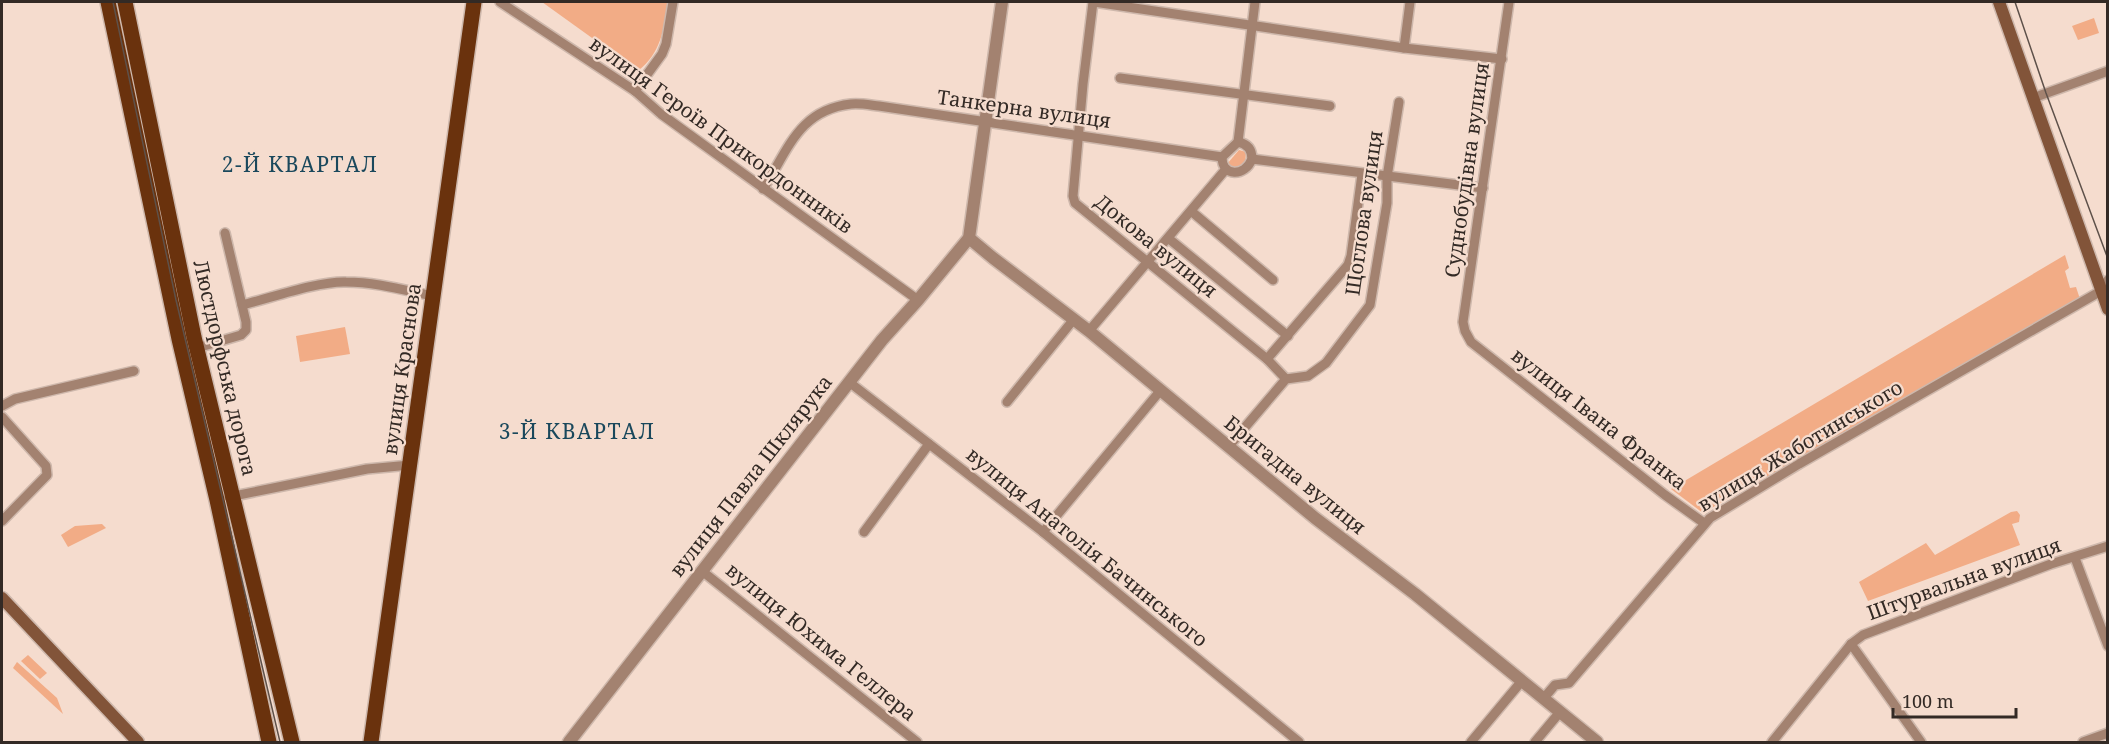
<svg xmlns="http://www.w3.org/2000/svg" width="2109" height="744" font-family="'Noto Serif',serif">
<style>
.green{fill:#f2ac86}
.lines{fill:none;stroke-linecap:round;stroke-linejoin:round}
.minor-casing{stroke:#ceb8ac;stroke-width:12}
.tertiary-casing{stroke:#ceb8ac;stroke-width:15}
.secondary-casing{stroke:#ceb8ac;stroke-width:15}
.primary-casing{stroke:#ceb8ac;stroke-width:18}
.minor{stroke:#a38270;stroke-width:9}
.tertiary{stroke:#a38270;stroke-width:12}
.secondary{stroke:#825439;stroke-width:12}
.primary{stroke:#6a320d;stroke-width:15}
.tram{stroke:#5e514a;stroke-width:1.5}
.labels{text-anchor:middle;stroke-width:4.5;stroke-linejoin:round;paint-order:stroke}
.street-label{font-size:20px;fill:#332a25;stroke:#f5dcce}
.neighbourhood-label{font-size:21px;letter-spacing:1.5px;fill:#1a485c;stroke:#f5dcce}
</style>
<rect width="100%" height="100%" fill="#f5dcce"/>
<g class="green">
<path d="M 542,2 L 668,2 C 664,29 661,53 638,71 Z"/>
<path d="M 2094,18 L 2099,33 L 2078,40 L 2072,26 Z"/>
<path d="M 1239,150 L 1246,152 L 1245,166 L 1232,169 L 1227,164 Z"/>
<path d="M 2065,255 L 2069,268 L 2065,271 L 2070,288 L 2076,287 L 2080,299 L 1703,513 L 1671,489 Z"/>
<path d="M 345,327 L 350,354 L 300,362 L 296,336 Z"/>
<path d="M 2017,511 L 2020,515 L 2019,522 L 2012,524 L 2020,545 L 1868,601 L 1859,582 L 1926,543 L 1935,555 L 2011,512 Z"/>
<path d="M 102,524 L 106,528 L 68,547 L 61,535 L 75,526 Z"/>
<path d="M 28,655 L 47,673 L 40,679 L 21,661 Z"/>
<path d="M 17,662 L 57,698 L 63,714 L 13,668 Z"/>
</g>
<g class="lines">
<g class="minor-casing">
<g id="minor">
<path d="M 500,2 L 635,91 L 661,114 L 918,300"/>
<path d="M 1093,2 L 1083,84 L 1073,196 L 1075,203 L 1267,359 L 1286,379"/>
<path d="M 1094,2 L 1404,48 L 1502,59"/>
<path d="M 1509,2 L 1463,322 L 1465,331 L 1471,342 L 1665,495 L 1704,523"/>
<path d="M 1404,48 L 1410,2"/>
<path d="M 1120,78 L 1330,106"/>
<path d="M 635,91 L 662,54 L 666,44 L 673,2"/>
<path d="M 2033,98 L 2108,71"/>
<path d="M 1238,142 L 1255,2"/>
<path d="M 1238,142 C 1248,144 1252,150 1252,159 C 1245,177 1222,177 1222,157 Z"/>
<path d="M 1252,159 L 1483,188"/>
<path d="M 763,189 C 788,151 798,110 851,104 C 860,103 870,105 879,106 L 1222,157"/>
<path d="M 1191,211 L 1273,280"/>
<path d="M 1168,238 L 1288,336"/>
<path d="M 242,305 C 271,298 318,281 346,282 C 375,282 404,290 433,296"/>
<path d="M 1089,331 L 1226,169"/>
<path d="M 197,348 L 241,335 L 246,330 L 246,322 L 225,233"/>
<path d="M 1267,359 L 1348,265 L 1351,256 L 1362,174"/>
<path d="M 849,382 L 1043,532 L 1299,742"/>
<path d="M 1007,402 L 1074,319"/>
<path d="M 2,406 L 15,399 L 134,371"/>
<path d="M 2,417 L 46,466 L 47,475 L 2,521"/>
<path d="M 1229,446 L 1286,379 L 1308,376 L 1326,363 L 1370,305 L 1387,203 L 1387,177 L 1399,102"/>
<path d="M 229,497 L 367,469 L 410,465"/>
<path d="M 864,532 L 929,444"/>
<path d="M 1043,532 L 1160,391"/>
<path d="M 2075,558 L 2108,646"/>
<path d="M 702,571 L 917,742"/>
<path d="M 1851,644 L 1921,742"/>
<path d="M 1543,699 L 1555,685 L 1569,683 L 1710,518 L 1799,464 L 2101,291 L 2108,280"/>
<path d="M 1471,742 L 1521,682"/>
<path d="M 1535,742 L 1560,712"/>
<path d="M 1772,742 L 1851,644 L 1863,635 L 2051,564 L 2108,546"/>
<path d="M 2083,742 L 2108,733"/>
</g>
</g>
<g class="tertiary-casing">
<g id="tertiary">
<path d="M 969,238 L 993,258 L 1089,331 L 1315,518 L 1415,594 L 1597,742"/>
<path d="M 569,742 L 882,340 L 918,300 L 969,238 L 1002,2"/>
</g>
</g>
<g class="secondary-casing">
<g id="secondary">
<path d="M 1999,2 L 2108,309"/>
<path d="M 2,598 L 138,742"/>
</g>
</g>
<g class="primary-casing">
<g id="primary">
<path d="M 108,2 L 179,339 L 217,500 L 269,742"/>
<path d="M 125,2 L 194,337 L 292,742"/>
<path d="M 371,742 L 474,2"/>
</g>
</g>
<use href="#minor" class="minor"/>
<use href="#tertiary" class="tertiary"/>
<use href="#secondary" class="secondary"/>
<use href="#primary" class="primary"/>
<g class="tram">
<path d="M 113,2 L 176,300 L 280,742"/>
<path d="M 2015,2 L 2046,93 L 2108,259"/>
</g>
</g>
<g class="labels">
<g class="street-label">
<text transform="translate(1024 109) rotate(8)" y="7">Танкерна вулиця</text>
<text transform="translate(721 135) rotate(36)" y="7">вулиця Героїв Прикордонників</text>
<text transform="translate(1467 170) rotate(-82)" y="7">Суднобудівна вулиця</text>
<text transform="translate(1364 213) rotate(-82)" y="7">Щоглова вулиця</text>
<text transform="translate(1156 246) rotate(39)" y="7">Докова вулиця</text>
<text transform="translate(225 368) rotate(77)" y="7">Люстдорфська дорога</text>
<text transform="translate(402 369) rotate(-82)" y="7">вулиця Краснова</text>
<text transform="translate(1599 419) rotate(38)" y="7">вулиця Івана Франка</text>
<text transform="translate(1800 446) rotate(-31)" y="7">вулиця Жаботинського</text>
<text transform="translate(1295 475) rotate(39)" y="7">Бригадна вулиця</text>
<text transform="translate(751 476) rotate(-52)" y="7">вулиця Павла Шклярука</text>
<text transform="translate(1087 547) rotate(39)" y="7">вулиця Анатолія Бачинського</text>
<text transform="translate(1964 579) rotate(-20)" y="7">Штурвальна вулиця</text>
<text transform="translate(821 642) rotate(39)" y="7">вулиця Юхима Геллера</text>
</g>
<g class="neighbourhood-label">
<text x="300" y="172">2-Й КВАРТАЛ</text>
<text x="577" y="439">3-Й КВАРТАЛ</text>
</g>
</g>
<rect width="2109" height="744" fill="none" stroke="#332a25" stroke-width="6"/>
<path d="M1893 708v9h123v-9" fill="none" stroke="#332a25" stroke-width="3"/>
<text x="1902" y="708" font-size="18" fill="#332a25" stroke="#f5dcce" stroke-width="4.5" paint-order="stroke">100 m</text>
</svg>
